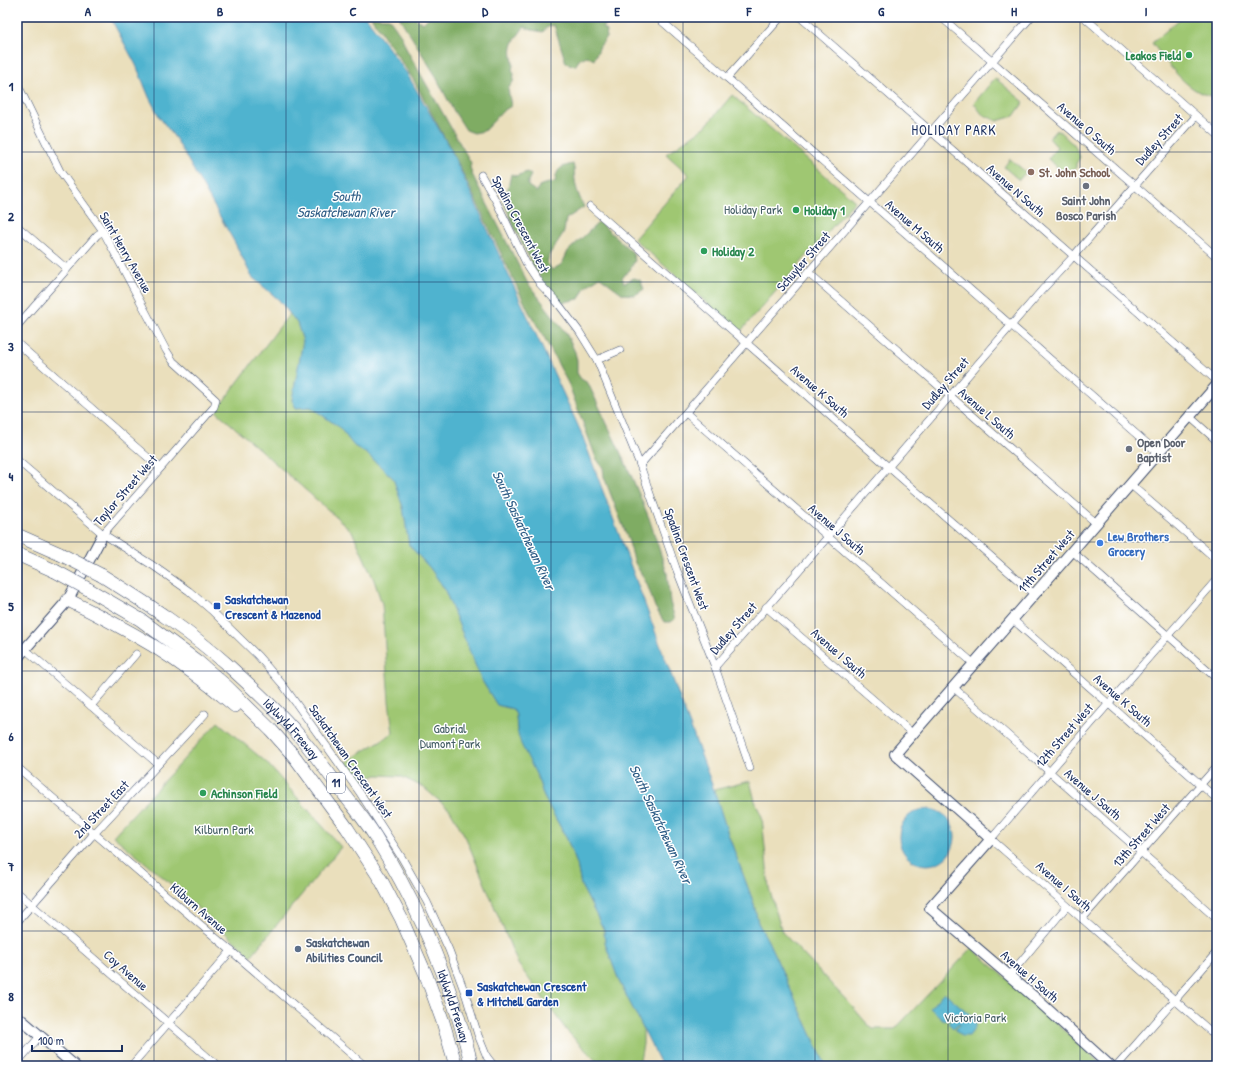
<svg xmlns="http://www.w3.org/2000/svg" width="1234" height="1083" font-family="'Patrick Hand',sans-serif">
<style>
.green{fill:#9fc772;stroke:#5d7b68}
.forest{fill:#7fac64;stroke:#4d6e61}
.water{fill:#50b3cf;stroke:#367196}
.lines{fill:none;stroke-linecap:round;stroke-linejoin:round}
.street-casing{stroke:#3a496c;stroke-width:8}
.secondary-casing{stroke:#3a496c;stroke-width:12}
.highway-casing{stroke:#3a496c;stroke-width:14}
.street{stroke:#fff;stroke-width:7}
.secondary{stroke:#fff;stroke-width:10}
.highway{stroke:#fff;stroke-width:13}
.highway-bridge-casing{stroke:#3a496c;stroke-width:14;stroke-linecap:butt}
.highway-bridge{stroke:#fff;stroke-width:13}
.grid{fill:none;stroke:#1b2f5e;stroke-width:1;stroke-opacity:0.55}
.leisure-dot{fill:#2e9e5b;stroke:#fff;stroke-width:1.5}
.education-dot{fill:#8d6e63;stroke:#fff;stroke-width:1.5}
.worship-dot{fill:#6b7280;stroke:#fff;stroke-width:1.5}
.shop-dot{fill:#3f7fe0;stroke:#fff;stroke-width:1.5}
.transit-dot{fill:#1a4fb4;stroke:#fff;stroke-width:1.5}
.service-dot{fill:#5c6f8a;stroke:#fff;stroke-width:1.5}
.labels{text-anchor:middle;stroke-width:3;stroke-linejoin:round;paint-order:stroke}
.shield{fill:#fff;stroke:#5f6d8e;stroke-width:1}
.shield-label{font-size:12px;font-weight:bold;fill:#1b2f5e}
.leisure-label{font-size:13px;font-weight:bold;fill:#27864d;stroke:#fff;text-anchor:start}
.street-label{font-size:13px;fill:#1b2f5e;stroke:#fff}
.education-label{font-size:13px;font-weight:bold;fill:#785e54;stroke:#fff;text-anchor:start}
.worship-label{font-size:13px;font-weight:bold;fill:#5b616d;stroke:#fff}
.park-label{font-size:13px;fill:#435d64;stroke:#fff}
.shop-label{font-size:13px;font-weight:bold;fill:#366cbe;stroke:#fff;text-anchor:start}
.transit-label{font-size:13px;font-weight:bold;fill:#164399;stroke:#fff;text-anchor:start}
.service-label{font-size:13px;font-weight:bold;fill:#4e5e75;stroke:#fff;text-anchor:start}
.neighbourhood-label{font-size:14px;letter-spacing:1px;fill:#1b2f5e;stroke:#fff}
.water-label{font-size:14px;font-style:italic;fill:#2e5d86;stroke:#fff}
.neatline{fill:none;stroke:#1b2f5e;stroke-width:1.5}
.grid-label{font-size:13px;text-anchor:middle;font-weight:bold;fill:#1b2f5e}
</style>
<rect width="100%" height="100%" fill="#fff"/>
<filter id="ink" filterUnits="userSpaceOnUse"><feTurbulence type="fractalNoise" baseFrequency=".025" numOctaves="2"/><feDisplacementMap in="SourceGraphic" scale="8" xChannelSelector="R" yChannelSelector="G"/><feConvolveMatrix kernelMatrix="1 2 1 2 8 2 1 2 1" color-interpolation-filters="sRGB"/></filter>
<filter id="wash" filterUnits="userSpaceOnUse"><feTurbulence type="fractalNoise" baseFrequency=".012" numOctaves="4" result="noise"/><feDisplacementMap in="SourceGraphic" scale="16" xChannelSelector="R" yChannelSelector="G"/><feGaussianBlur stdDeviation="0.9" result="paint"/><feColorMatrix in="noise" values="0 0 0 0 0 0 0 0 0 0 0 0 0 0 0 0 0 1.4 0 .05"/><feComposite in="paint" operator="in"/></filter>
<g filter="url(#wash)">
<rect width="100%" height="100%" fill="#eadfbc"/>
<g class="green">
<path d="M 1182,17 L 1217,17 L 1217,96 C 1190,98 1167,62 1152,43 Z"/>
<path d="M 995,78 L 1024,102 L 1014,116 L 997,121 L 982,114 L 974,103 Z"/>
<path d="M 732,95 L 855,201 L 740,332 L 634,239 L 689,175 L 666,154 L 705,127 Z"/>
<path d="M 1057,129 C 1062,133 1070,143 1074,144 L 1080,157 L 1076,164 L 1076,168 L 1066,174 L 1048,159 L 1057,147 L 1049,138 Z"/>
<path d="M 1010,159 L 1026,172 L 1019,180 L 1004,167 Z"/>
<path d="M 290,313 L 297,323 L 303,341 L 292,400 L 296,408 L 311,407 L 339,427 L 354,446 L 367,454 L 393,478 L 403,507 L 409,545 L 430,568 L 444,588 L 481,679 L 497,705 L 513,709 L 516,715 L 517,730 L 537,776 L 544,797 L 567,839 L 577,864 L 581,885 L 604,930 L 605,943 L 619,981 L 643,1028 L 643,1044 L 639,1066 L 601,1066 L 567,1031 L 518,964 L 466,838 L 450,810 L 423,787 L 400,776 L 377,775 L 360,782 L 346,762 L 393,733 L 389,701 L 382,604 L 374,580 L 352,531 L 216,411 Z"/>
<path d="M 218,722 L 266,762 L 341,847 L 251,956 L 164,878 L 113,836 Z"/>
<path d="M 750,781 L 755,801 L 762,817 L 769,888 L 782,932 L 851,1005 L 869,1026 L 873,1029 L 895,1029 L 972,948 L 1030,999 L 1103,1066 L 826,1066 L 768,941 L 758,923 L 754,904 L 728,834 L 714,790 Z"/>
</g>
<g class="forest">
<path d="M 371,17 L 389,18 L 401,35 L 407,50 L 471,163 L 470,167 L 472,174 L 527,282 L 566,333 L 575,352 L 577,361 L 577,373 L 581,379 L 588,383 L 631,475 L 649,518 L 667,573 L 670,602 L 675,619 L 671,622 L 664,622 L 655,607 L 647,584 L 635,563 L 628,539 L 604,477 L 603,468 L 596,458 L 569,385 L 543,335 L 529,312 L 457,161 L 413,79 Z"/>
<path d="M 399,17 L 416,17 L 416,19 L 423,23 L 429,17 L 603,17 L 607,23 L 602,27 L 607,31 L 606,38 L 600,46 L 594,60 L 587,56 L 580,59 L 575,66 L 566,63 L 554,25 L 546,28 L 543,32 L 532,30 L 524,27 C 520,33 513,41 512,47 C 510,57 515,60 512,70 L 514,74 L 513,82 L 508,89 L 511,106 L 503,111 L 484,131 L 474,133 L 466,130 L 452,108 L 434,73 Z"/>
<path d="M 573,164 C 575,170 574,174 575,180 C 576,190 580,198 584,207 L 566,219 L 564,232 L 549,255 L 547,263 L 552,270 L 562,264 L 568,251 L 599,222 L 632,252 L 635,260 L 630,270 L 622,277 L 624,283 L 634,278 L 640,280 L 644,289 L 635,295 L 623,294 L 600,277 L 585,287 L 579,299 L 560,303 L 543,283 L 534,267 L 514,227 L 504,203 L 502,197 L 507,193 L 511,174 L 516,176 L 527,172 L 531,175 L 528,181 L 528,186 L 537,192 L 539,186 L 544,184 L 555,182 C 557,168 560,167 573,164 Z"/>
</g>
<g class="water">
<path d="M 110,17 L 366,17 L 406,72 L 451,150 L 581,432 L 714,790 L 728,834 L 754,904 L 758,923 L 768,941 L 826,1066 L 662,1066 L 619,981 L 605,943 L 604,930 L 581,885 L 577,864 L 567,839 L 544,797 L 537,776 L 521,744 L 517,730 L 516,715 L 513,709 L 497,705 L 481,679 L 444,588 L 430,568 L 409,545 L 403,507 L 393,478 L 367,454 L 354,446 L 339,427 L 311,407 L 296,408 L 292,400 L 303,341 L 297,323 L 279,300 L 252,277 L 235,243 L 176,139 L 160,118 L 149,97 L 136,65 Z"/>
<circle cx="927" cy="837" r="28"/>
<path d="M 944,992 L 975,1019 L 975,1028 L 969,1036 L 962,1036 L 955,1030 L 960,1025 L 959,1023 L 953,1028 L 948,1023 L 954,1016 L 952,1013 L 945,1021 L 930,1008 Z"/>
</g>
</g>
<g filter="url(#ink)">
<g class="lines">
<g class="street-casing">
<g id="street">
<path d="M 657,17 L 1158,453"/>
<path d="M 800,17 L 1217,381"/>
<path d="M 941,17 L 1217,257"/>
<path d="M 1084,17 L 1217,134"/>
<path d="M 727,78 L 781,17"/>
<path d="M 17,83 L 60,171 L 103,231 L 166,350 L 173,361 L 216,400 L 214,407 L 103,534"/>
<path d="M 481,175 L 496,201 L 526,263 L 540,284 L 557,302 L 579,331 L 597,360 L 640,465 L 676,568 L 715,667 L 750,768"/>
<path d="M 590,206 L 711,312 L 1034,594"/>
<path d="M 17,226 L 67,269"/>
<path d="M 809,273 L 1096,523"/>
<path d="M 17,326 L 97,235 L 103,231"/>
<path d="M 17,343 L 160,468"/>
<path d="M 597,360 L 620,350"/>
<path d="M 686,413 L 973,663"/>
<path d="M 1190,417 L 1217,441"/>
<path d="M 17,460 L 103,534 L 152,565 L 189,591 L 211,610 L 258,656 L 283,685 L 360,793 L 402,858 L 427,902 L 449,950 L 466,996 L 478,1035 L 487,1057 L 494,1066"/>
<path d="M 640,465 L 1031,17"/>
<path d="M 1130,484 L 1217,560"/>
<path d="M 1072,551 L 1217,679"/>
<path d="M 1217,579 L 991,839 L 1217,1037"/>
<path d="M 766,607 L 912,733"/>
<path d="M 1012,619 L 1217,799"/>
<path d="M 25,649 L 158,764"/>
<path d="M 715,667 L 1042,290 L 1070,260 L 1196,116"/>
<path d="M 953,687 L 1217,919"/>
<path d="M 91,706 L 136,654"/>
<path d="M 17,767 L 365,1066"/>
<path d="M 17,892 L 218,1066"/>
<path d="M 1082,919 L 1217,766"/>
<path d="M 17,922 L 91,837 L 205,714"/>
<path d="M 1009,976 L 1067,906"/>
<path d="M 17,1063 L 40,1036"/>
<path d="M 131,1066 L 231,951"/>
<path d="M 1117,1066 L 1217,952"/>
</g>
</g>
<g class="secondary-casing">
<g id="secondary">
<path d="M 17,658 L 68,600 L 103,534"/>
<path d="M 17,1016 L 75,1066"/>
<path d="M 1110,1066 L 1033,996 L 930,908 L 991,839 L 895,754 L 1217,385"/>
</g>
</g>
<g class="highway-casing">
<g id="highway">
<path d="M 17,535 L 60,554"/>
<path d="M 17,554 L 55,571"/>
<path id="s1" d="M 101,575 C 146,603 191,632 230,667 C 253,688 276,709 296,732 C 312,750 326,770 341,790 C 352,805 365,820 375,836 C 419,907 452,985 472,1066"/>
<path d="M 88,589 L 141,620 L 198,662 L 226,686 L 271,730 L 294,756 L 347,828 L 381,880 L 401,918 L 426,975 L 443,1022 L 456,1066"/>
<path d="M 68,600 C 97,614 125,629 152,645 C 181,663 209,684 235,706"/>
</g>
</g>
<use href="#street" class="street"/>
<use href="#secondary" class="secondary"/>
<use href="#highway" class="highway"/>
<g class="highway-bridge-casing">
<g id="highway-bridge">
<path d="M 60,554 L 101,575"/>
<path d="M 55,571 L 88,589"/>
</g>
</g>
<use href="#highway-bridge" class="highway-bridge"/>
</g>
</g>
<path class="grid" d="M 154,17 L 154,1066M 286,17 L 286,1066M 419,17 L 419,1066M 551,17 L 551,1066M 683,17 L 683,1066M 815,17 L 815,1066M 948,17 L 948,1066M 1080,17 L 1080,1066M 17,152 L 1217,152M 17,282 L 1217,282M 17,412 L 1217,412M 17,542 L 1217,542M 17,671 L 1217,671M 17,801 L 1217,801M 17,931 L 1217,931"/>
<g class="leisure-dot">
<circle cx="1189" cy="55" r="4"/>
<circle cx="796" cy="210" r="4"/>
<circle cx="704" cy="251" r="4"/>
<circle cx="203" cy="793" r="4"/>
</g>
<circle class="education-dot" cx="1031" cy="172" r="4"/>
<g class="worship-dot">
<circle cx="1086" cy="186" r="4"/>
<circle cx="1129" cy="449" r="4"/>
</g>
<circle class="shop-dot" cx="1100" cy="543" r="4"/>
<g class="transit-dot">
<rect x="213" y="602" width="8" height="8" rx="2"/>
<rect x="465" y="989" width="8" height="8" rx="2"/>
</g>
<circle class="service-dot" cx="298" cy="949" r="4"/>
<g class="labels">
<rect class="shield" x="327" y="773" width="18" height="20" rx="3"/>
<g class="shield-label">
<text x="336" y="787">11</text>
</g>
<g class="leisure-label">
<text x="1181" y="60" text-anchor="end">Leakos Field</text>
<text x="804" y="215">Holiday 1</text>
<text x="712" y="256">Holiday 2</text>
<text x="211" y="798">Achinson Field</text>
</g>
<g class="street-label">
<text transform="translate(1087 128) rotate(41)" y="5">Avenue O South</text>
<text transform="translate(1159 139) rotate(-48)" y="5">Dudley Street</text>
<text transform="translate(1016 190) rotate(41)" y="5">Avenue N South</text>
<text transform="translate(521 224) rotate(62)" y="5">Spadina Crescent West</text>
<text transform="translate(915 226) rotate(41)" y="5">Avenue M South</text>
<text transform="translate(126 252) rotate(60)" y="5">Saint Henry Avenue</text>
<text transform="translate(803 261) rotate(-49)" y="5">Schuyler Street</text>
<text transform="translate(945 383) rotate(-49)" y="5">Dudley Street</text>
<text transform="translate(820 391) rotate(41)" y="5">Avenue K South</text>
<text transform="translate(987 413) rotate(41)" y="5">Avenue L South</text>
<text transform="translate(125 490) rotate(-49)" y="5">Taylor Street West</text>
<text transform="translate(837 529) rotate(41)" y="5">Avenue J South</text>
<text transform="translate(687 559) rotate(70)" y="5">Spadina Crescent West</text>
<text transform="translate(1046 561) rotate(-49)" y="5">11th Street West</text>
<text transform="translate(733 628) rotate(-49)" y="5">Dudley Street</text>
<text transform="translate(839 653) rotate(41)" y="5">Avenue I South</text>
<text transform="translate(1123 700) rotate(41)" y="5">Avenue K South</text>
<text dy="5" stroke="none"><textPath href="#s1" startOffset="246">Idylwyld Freeway</textPath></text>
<text transform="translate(1064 735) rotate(-49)" y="5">12th Street West</text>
<text transform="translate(351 761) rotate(55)" y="5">Saskatchewan Crescent West</text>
<text transform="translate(1093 794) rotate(41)" y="5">Avenue J South</text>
<text transform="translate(101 809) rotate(-47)" y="5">2nd Street East</text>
<text transform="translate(1141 835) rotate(-49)" y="5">13th Street West</text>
<text transform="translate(1064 886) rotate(41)" y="5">Avenue I South</text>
<text transform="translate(199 908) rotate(41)" y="5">Kilburn Avenue</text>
<text transform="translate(126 970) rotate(41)" y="5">Coy Avenue</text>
<text transform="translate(1030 976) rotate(41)" y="5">Avenue H South</text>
<text dy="5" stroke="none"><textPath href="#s1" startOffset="570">Idylwyld Freeway</textPath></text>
</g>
<g class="education-label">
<text x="1039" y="177">St. John School</text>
</g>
<g class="worship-label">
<text x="1086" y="205">Saint John<tspan x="1086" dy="15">Bosco Parish</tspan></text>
<text x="1137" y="447" text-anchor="start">Open Door<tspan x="1137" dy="15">Baptist</tspan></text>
</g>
<g class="park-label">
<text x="753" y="214">Holiday Park</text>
<text x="450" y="733">Gabrial<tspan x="450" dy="15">Dumont Park</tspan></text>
<text x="224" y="834">Kilburn Park</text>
<text x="975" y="1022">Victoria Park</text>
</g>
<g class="shop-label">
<text x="1108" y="541">Lew Brothers<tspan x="1108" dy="15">Grocery</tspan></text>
</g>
<g class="transit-label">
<text x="225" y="604">Saskatchewan<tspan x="225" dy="15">Crescent &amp; Mazenod</tspan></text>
<text x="477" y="991">Saskatchewan Crescent<tspan x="477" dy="15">&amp; Mitchell Garden</tspan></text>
</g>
<g class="service-label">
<text x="306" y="947">Saskatchewan<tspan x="306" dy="15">Abilities Council</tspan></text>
</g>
<g class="neighbourhood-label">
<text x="954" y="135">HOLIDAY PARK</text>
</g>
<g class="water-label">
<text x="346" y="201">South<tspan x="346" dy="16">Saskatchewan River</tspan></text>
<text transform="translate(524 530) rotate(65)" y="5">South Saskatchewan River</text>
<text transform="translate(661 824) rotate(65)" y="5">South Saskatchewan River</text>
</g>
</g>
<rect width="1234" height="1083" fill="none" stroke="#fff" stroke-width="44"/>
<path d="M32 1045v6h90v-6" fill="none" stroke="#1b2f5e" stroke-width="2"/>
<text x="38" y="1045" font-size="12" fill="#1b2f5e" stroke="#ffffff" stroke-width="3" paint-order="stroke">100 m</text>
<rect x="22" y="22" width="1190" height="1039" class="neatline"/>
<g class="grid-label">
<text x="88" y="16">A</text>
<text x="220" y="16">B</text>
<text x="353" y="16">C</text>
<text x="485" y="16">D</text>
<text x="617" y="16">E</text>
<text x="749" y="16">F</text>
<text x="881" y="16">G</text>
<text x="1014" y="16">H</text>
<text x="1146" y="16">I</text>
<text x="11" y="91">1</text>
<text x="11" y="221">2</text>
<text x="11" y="351">3</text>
<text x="11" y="481">4</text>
<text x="11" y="611">5</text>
<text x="11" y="741">6</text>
<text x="11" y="871">7</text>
<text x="11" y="1001">8</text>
</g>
</svg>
